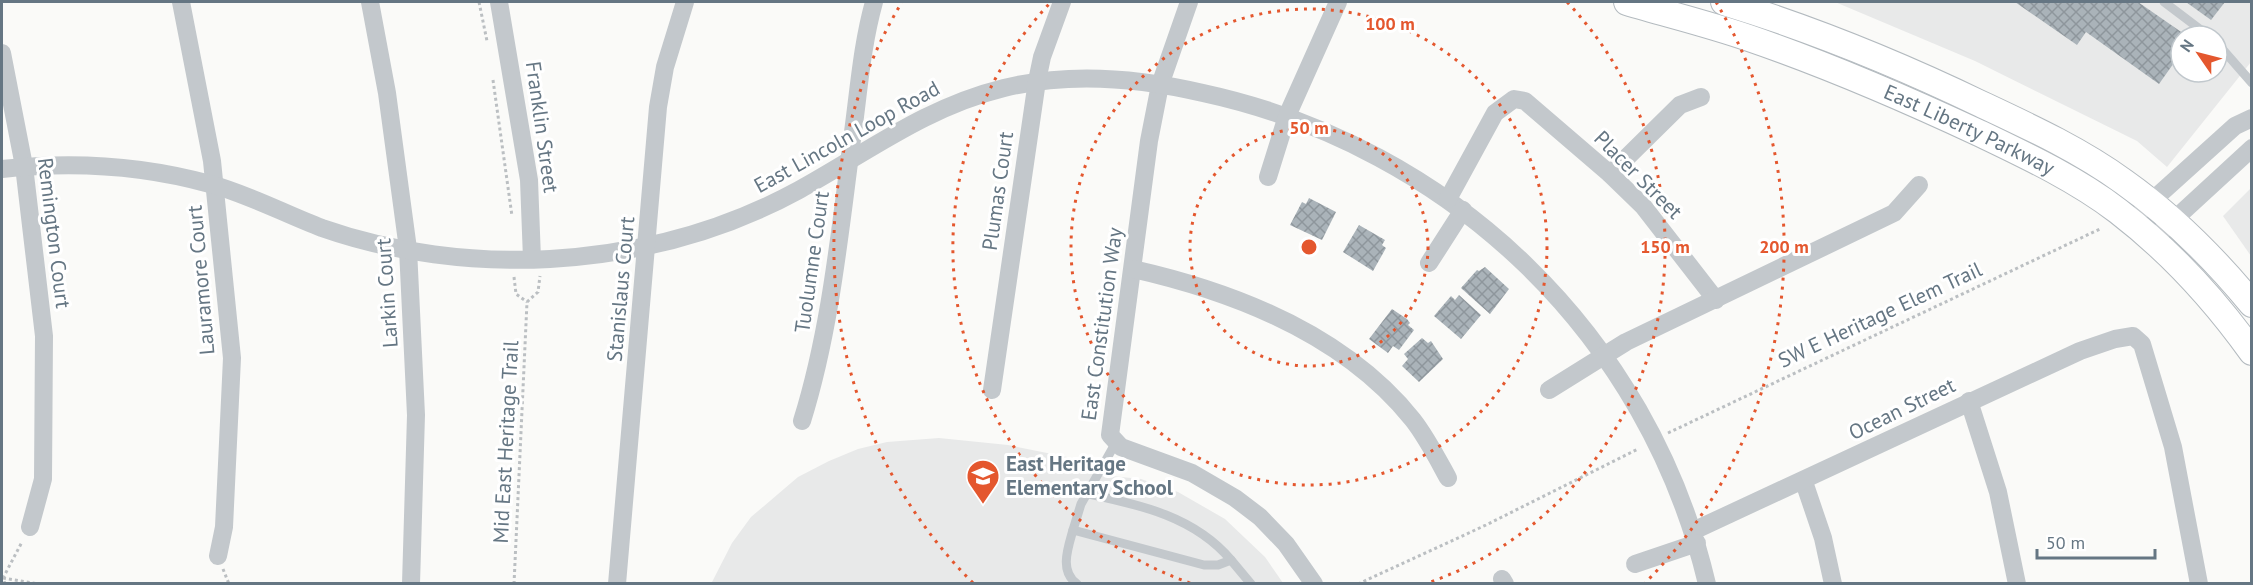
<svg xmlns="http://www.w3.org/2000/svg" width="2253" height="585" font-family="'PT Sans',sans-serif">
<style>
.built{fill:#e8e9e9;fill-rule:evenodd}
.building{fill:url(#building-cross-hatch)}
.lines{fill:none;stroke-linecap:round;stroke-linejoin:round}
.secondary-casing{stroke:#b3babf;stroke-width:28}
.path{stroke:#bbbfc2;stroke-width:3;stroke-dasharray:3 3;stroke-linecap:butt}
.lane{stroke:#c3c8cc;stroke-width:9}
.street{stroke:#c3c8cc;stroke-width:18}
.secondary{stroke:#fff;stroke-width:26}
.ring{fill:none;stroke:#e4572e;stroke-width:3;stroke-dasharray:3 6}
.labels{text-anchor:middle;stroke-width:6;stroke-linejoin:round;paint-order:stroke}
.street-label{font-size:21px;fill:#657683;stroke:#fff}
.poi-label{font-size:21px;font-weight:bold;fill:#657683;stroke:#fff;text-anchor:start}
.centre{fill:#e4572e;stroke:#fff;stroke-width:3}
.ring-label{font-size:18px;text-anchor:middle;font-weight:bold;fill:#e4572e;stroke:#fff;stroke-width:6;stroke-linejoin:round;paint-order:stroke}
</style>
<defs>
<pattern id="building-cross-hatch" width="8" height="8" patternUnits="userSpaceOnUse" patternTransform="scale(1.5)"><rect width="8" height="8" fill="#aab3b9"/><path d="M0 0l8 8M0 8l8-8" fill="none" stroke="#8e969c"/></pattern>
</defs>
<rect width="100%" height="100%" fill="#fafaf8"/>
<g class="built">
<path d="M 1835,2 L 2251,2 L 2251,62 L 2167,167 L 2137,141 L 1975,61 ZM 2181,36 L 2217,36 L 2217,72 L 2181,72 Z"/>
<path d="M 2251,188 L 2251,256 L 2223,216 Z"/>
<path d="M 939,438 L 1008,445 L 1067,457 L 1081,473 L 1141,479 L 1178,492 L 1225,519 L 1265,557 L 1283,583 L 711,584 L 732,543 L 751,517 L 798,477 L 829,461 L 858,449 L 887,442 Z"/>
</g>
<g class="building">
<path d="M 2015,2 L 2138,2 L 2187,36 L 2181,36 L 2181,53 L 2159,84 L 2086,32 L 2077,45 Z"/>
<path d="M 2186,2 L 2225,2 L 2211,20 Z"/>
<path d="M 1309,198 L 1336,212 L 1322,240 L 1290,225 L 1302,202 L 1306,204 Z"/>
<path d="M 1359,225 L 1385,240 L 1382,245 L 1386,248 L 1373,271 L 1343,252 Z"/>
<path d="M 1485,267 L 1509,289 L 1490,314 L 1461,288 L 1477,270 L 1479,271 Z"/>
<path d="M 1459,295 L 1481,315 L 1461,339 L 1434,316 L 1451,296 L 1455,300 Z"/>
<path d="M 1392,309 L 1407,319 L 1410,323 L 1408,325 L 1414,330 L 1399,350 L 1393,346 L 1388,353 L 1369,339 Z"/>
<path d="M 1422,338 L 1428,343 L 1431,341 L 1443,359 L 1419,382 L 1402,366 L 1408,359 L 1404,354 Z"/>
</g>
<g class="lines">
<g class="secondary-casing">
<g id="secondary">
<path id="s1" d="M 1627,2 C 1667,14 1709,24 1749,38 C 1828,65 1904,98 1979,133 C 2027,156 2076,179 2118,211 C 2170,251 2214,299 2252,352"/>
<path d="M 1724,2 C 1812,29 1898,64 1981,104 C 2030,127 2080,150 2124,182 C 2172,216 2214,258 2252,304"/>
</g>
</g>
<g class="path">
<path d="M 479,2 L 487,41"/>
<path d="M 493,80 L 512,216"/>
<path d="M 514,277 L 516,294 L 527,302"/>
<path d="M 527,302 L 538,292 L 540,276"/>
<path d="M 1668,433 L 2100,229"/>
<path d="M 223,569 L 229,584"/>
<path d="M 3,578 L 38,584"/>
<path d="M 5,584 L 3,578 L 22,542"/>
<path d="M 514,584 L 527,302"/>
<path d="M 1358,584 L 1486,525 L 1638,449"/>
</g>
<g class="lane">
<path d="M 2164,2 L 2209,36"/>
<path d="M 2217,43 L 2252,83"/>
<path d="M 1089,494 C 1141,505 1195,517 1231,560 L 1218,565 L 1204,565 L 1073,530 L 1081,504 L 1115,444"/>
<path d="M 1073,530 C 1068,548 1059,571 1077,584"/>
<path d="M 1231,560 L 1251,584"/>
</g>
<g class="street">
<path d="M 181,2 L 212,161 L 232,358 L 224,527 L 218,556"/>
<path d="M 370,2 L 387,93 L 408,249 L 416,415 L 411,584"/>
<path d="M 499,2 L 529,180 L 532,259"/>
<path d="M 1189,2 L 1160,85 L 1149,141 L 1110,435 L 1121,447 L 1192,473 L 1235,498 L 1260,517 L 1286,544 L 1314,584"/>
<path d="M 2,53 L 24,166 L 44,336 L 43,479 L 30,527"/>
<path d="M 2,169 C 73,161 141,165 210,184 C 248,194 285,214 322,228 C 393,253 474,263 550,259 C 637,254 722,232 799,190 C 868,152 926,107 1004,88 C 1069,72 1139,78 1203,93 C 1452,147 1648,335 1707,584"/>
<path d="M 1610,174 L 1680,105 L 1701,97"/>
<path d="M 1268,177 L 1287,116 L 1338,2"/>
<path d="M 1448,199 L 1495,113 L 1514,99 L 1525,101 L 1610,174 L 1643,206 L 1716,300"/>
<path d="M 2143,209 L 2235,126 L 2252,118"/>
<path d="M 2152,240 L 2252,148"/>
<path d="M 1429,263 L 1463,210"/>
<path d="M 1133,269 C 1235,292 1345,335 1413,420 C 1427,438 1437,458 1448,478"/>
<path d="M 992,390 L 1037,81 L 1042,57 L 1062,2"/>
<path d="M 1549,390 L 1626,342 L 1894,213 L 1919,185"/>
<path d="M 1969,401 L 1998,492 L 2017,584"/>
<path d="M 802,421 C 831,328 840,229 853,132 C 859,88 862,45 874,2"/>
<path d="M 1804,482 L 1823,538 L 1833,584"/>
<path d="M 1693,531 L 2080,351 L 2115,339 L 2133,336 L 2142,344 L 2173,447 L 2199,584"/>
<path d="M 1635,564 L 1697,543"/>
<path d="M 1502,579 L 1505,584"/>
<path d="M 617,584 L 658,107 L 665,67 L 685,2"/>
</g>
<use href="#secondary" class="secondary"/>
</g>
<g class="ring">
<circle cx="1309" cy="247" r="119"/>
<circle cx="1309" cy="247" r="238"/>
<path d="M1190 583A356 356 0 0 1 1051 2M1567 2A356 356 0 0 1 1428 583"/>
<path d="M973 583A475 475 0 0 1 902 2M1716 2A475 475 0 0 1 1645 583"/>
</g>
<defs>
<g id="school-pin" transform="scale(1.725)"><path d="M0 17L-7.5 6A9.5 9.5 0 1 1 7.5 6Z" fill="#e4572e" stroke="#fff"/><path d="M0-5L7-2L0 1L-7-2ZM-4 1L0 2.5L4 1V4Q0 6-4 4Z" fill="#fff"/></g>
</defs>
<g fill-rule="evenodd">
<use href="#school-pin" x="983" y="476"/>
</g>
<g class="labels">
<g class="street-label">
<text transform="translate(542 127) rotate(82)" y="7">Franklin Street</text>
<text dy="7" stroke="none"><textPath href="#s1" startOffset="366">East Liberty Parkway</textPath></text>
<text transform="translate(847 137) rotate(-29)" y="7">East Lincoln Loop Road</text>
<text transform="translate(1638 175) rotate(45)" y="7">Placer Street</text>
<text transform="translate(998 191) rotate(-82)" y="7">Plumas Court</text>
<text transform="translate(54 233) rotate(83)" y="7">Remington Court</text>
<text transform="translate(812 262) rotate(-82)" y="7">Tuolumne Court</text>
<text transform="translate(201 280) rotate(-95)" y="7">Lauramore Court</text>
<text transform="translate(621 289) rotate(-85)" y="7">Stanislaus Court</text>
<text transform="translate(387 293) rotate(-94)" y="7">Larkin Court</text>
<text transform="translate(1880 315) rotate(-25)" y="7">SW E Heritage Elem Trail</text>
<text transform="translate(1102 324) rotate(-82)" y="7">East Constitution Way</text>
<text transform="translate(1902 409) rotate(-26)" y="7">Ocean Street</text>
<text transform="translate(506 442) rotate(-87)" y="7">Mid East Heritage Trail</text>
</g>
<g class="poi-label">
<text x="1006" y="471">East Heritage<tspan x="1006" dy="24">Elementary School</tspan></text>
</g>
</g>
<circle cx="1309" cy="247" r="9" class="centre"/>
<g class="ring-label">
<text x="1390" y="30">100 m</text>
<text x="1309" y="134">50 m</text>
<text x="1665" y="253">150 m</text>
<text x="1784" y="253">200 m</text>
</g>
<rect width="2253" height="585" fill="none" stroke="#657683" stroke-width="6"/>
<g transform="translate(2199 54) rotate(305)"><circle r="28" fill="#ffffff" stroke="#c1c8cd" stroke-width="1.5"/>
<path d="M0-4.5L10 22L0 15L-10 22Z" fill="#e4572e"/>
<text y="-9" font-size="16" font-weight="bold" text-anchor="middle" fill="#657683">N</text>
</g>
<path d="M2037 549v9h118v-9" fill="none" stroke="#657683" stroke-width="3"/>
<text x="2046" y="549" font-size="18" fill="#657683" stroke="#ffffff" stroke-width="4.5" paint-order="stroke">50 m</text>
</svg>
